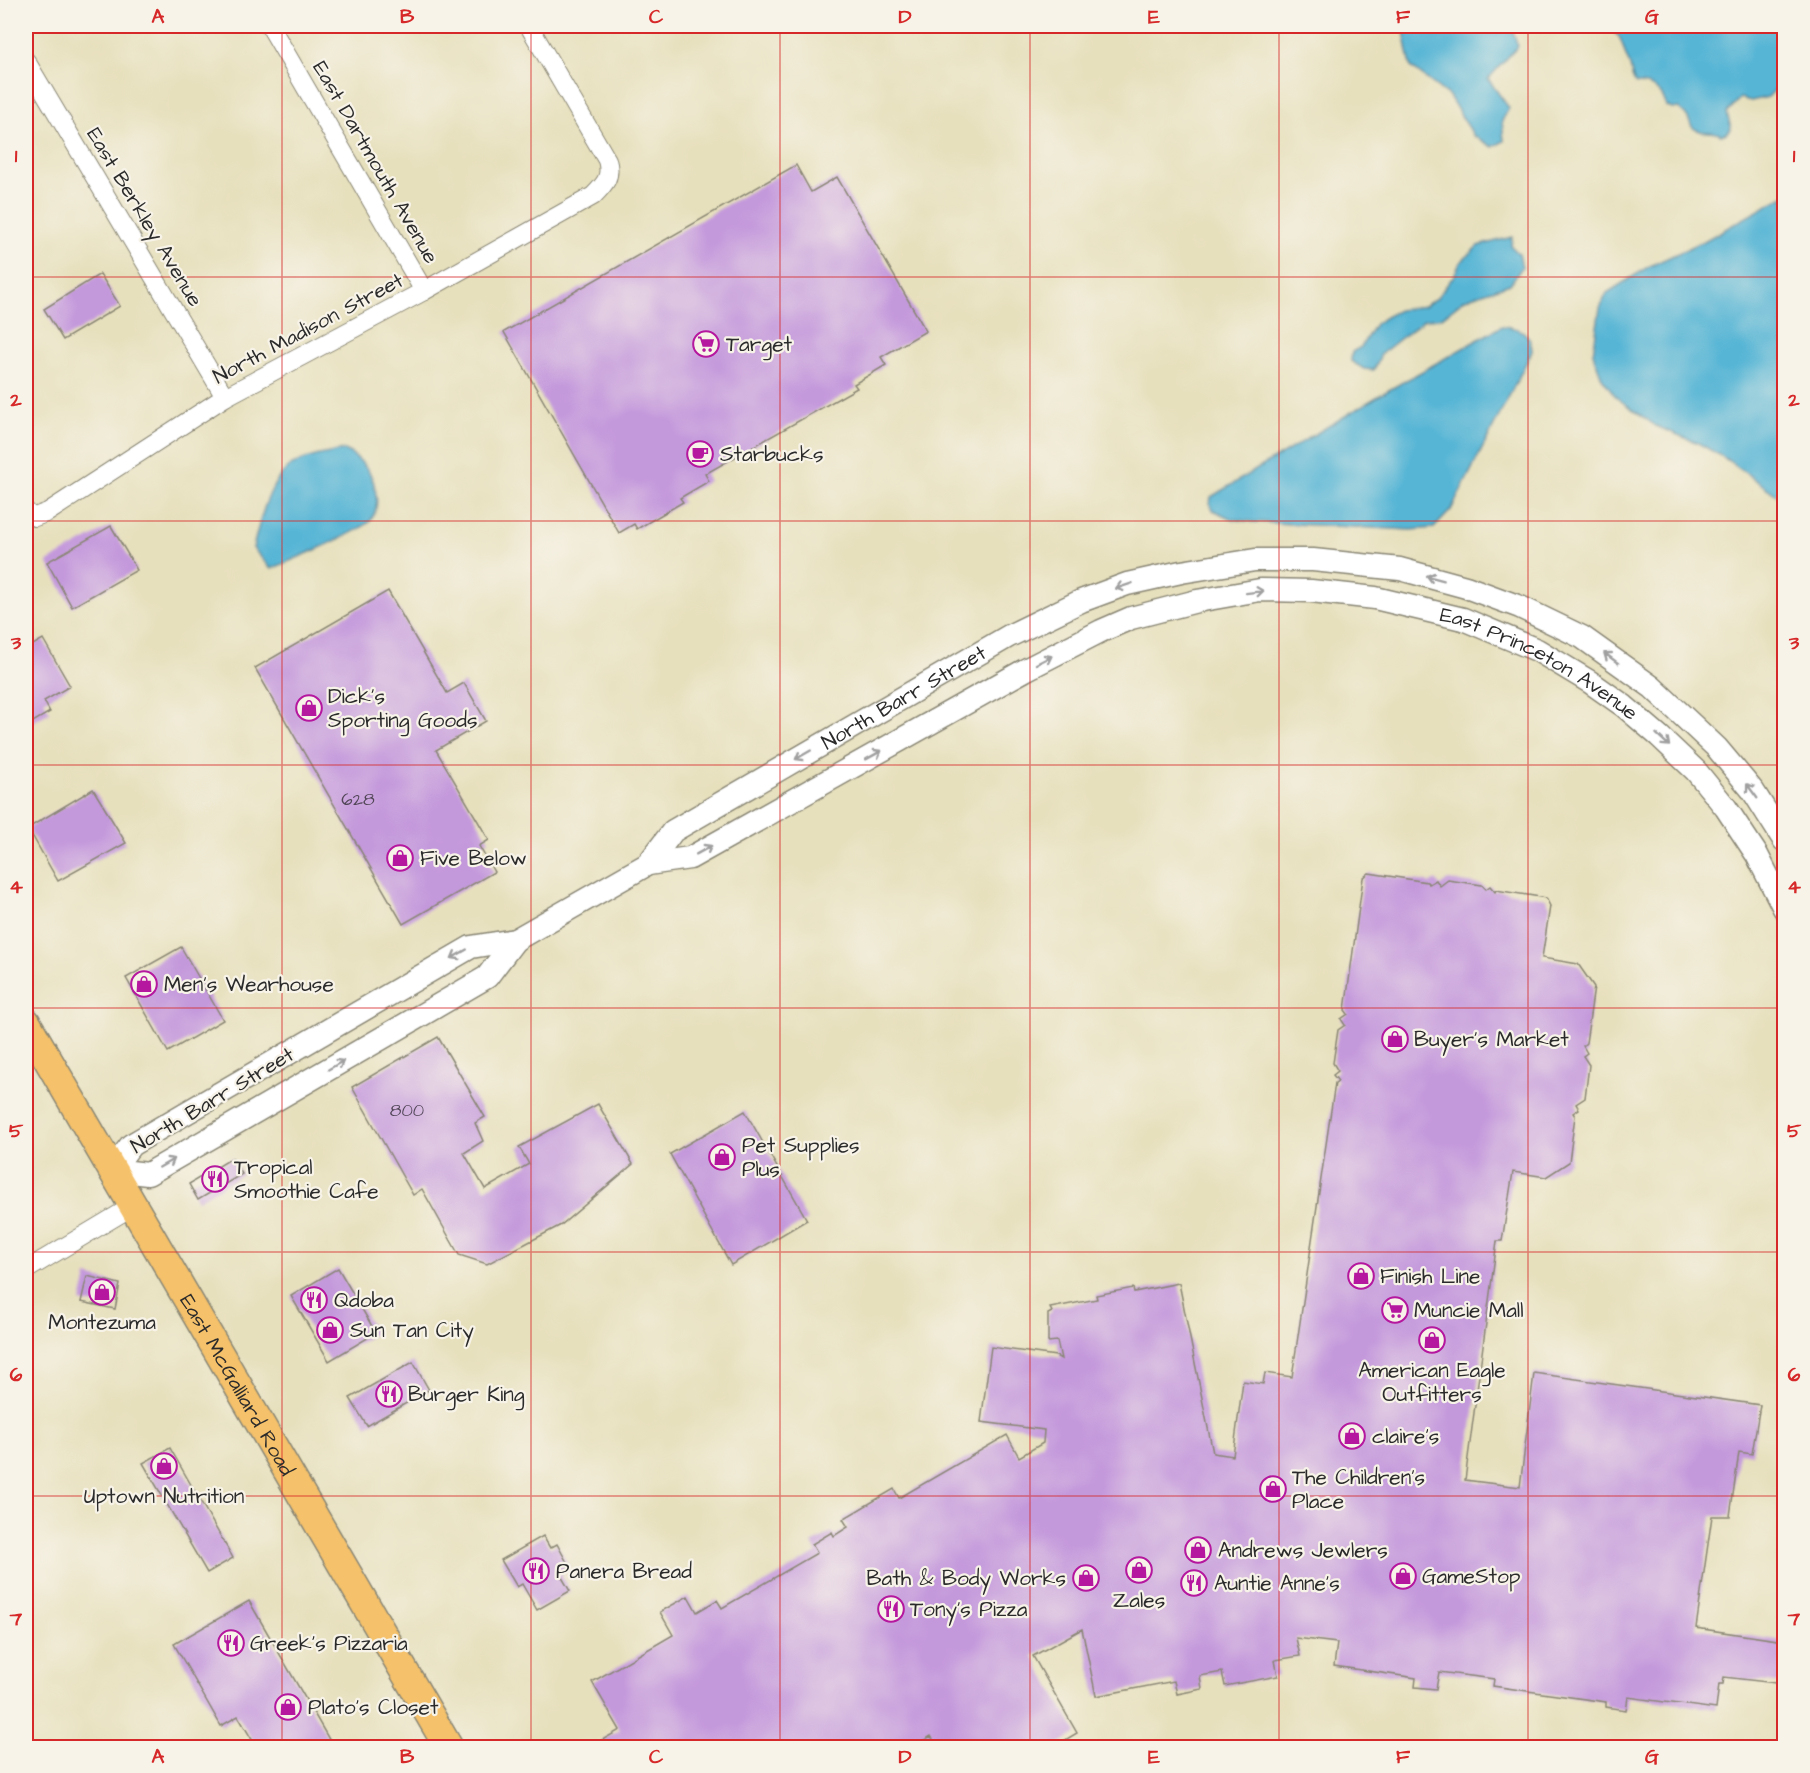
<svg xmlns="http://www.w3.org/2000/svg" width="1810" height="1773" font-family="'Architects Daughter',sans-serif">
<style>
.water{fill:#57b5d5;stroke:#417080;stroke-width:1.5}
.building{fill:#c499dc}
.lines{fill:none;stroke-linecap:round;stroke-linejoin:round}
.minor-casing{stroke:#898674;stroke-width:20}
.tertiary-casing{stroke:#898674;stroke-width:25}
.primary-casing{stroke:#898674;stroke-width:31}
.minor{stroke:#fff;stroke-width:18}
.tertiary{stroke:#fff;stroke-width:22}
.primary{stroke:#f5c16b;stroke-width:28}
.oneway{stroke:#a0a0a0}
.grid{fill:none;stroke:#d62828;stroke-width:1.5;stroke-opacity:0.55}
.labels{text-anchor:middle;stroke-width:4.5;stroke-linejoin:round;paint-order:stroke}
.number-label{font-size:18px;fill:#514657}
.street-label{font-size:21px;fill:#2b2b2b;stroke:#f7f3e8}
.poi-label{font-size:21px;fill:#2b2b2b;stroke:#f7f3e8;text-anchor:start}
.neatline{fill:none;stroke:#d62828;stroke-width:2}
.grid-label{font-size:20px;text-anchor:middle;font-weight:bold;fill:#d62828}
</style>
<rect width="100%" height="100%" fill="#f7f3e8"/>
<filter id="ink" filterUnits="userSpaceOnUse"><feTurbulence type="fractalNoise" baseFrequency=".0167" numOctaves="2"/><feDisplacementMap in="SourceGraphic" scale="12" xChannelSelector="R" yChannelSelector="G"/><feConvolveMatrix kernelMatrix="1 2 1 2 8 2 1 2 1" color-interpolation-filters="sRGB"/></filter>
<filter id="wash" filterUnits="userSpaceOnUse"><feTurbulence type="fractalNoise" baseFrequency=".008" numOctaves="4" result="noise"/><feDisplacementMap in="SourceGraphic" scale="24" xChannelSelector="R" yChannelSelector="G"/><feGaussianBlur stdDeviation="1.35" result="paint"/><feColorMatrix in="noise" values="0 0 0 0 0 0 0 0 0 0 0 0 0 0 0 0 0 1.4 0 .05"/><feComposite in="paint" operator="in"/></filter>
<g filter="url(#wash)">
<rect width="100%" height="100%" fill="#e7e0bd"/>
<g class="water">
<path d="M 1403,26 L 1511,26 L 1518,46 L 1488,79 L 1509,108 L 1502,121 L 1504,141 L 1493,147 L 1474,136 L 1449,96 L 1411,67 Z"/>
<path d="M 1603,26 L 1784,26 L 1784,80 L 1768,97 L 1751,101 L 1740,98 L 1727,113 L 1731,129 L 1726,133 L 1721,135 C 1712,130 1706,134 1697,130 C 1689,127 1691,121 1686,115 C 1684,112 1681,111 1679,108 L 1672,109 L 1666,106 C 1663,90 1652,84 1636,84 C 1631,78 1632,73 1630,66 C 1630,62 1627,60 1626,56 C 1620,39 1623,34 1603,28 Z"/>
<path d="M 1784,196 L 1784,500 L 1723,457 L 1698,443 L 1656,426 L 1617,398 L 1602,378 L 1593,353 L 1600,308 L 1607,293 L 1648,267 L 1704,241 Z"/>
<path d="M 1512,237 L 1511,246 L 1519,254 L 1522,267 L 1510,284 L 1465,299 L 1442,317 L 1424,320 L 1381,354 L 1374,370 L 1364,369 L 1351,361 L 1352,352 L 1361,347 L 1375,324 L 1387,316 L 1399,310 L 1424,306 L 1436,299 L 1453,277 L 1461,262 L 1478,246 Z"/>
<path d="M 1502,326 C 1520,328 1531,332 1532,351 L 1451,510 L 1434,528 L 1411,530 L 1254,522 L 1232,519 L 1213,510 L 1210,504 L 1211,497 L 1380,395 Z"/>
<path d="M 345,450 C 359,458 370,469 374,484 C 377,498 379,507 371,520 C 362,532 289,561 271,569 L 253,548 C 259,524 268,484 288,468 C 304,456 327,454 345,450 Z"/>
</g>
<g id="blocks">
<g class="building">
<path d="M 796,165 L 811,192 L 837,177 L 926,331 L 881,357 L 886,365 L 854,384 L 857,388 L 705,474 L 709,481 L 680,498 L 683,502 L 637,529 L 634,524 L 619,533 L 504,332 Z"/>
<path d="M 100,274 L 120,306 L 63,340 L 44,309 Z"/>
<path d="M 111,526 L 137,570 L 72,607 L 47,562 Z"/>
<path d="M 388,591 L 447,693 L 464,683 L 486,721 L 436,750 L 489,840 L 479,846 L 494,872 L 403,924 L 255,668 Z"/>
<path d="M 43,639 L 70,686 L 44,701 L 50,712 L 26,726 L 26,649 Z"/>
<path d="M 93,789 L 126,843 L 58,881 L 28,828 Z"/>
<path d="M 1369,873 L 1427,882 L 1429,884 L 1436,880 L 1440,886 L 1448,880 L 1482,885 L 1486,889 L 1490,886 L 1495,892 L 1496,890 L 1546,898 L 1550,906 L 1542,958 L 1578,964 L 1594,987 L 1586,1043 L 1583,1046 L 1587,1053 L 1583,1056 L 1589,1065 L 1585,1098 L 1576,1104 L 1579,1109 L 1573,1113 L 1575,1116 L 1569,1162 L 1546,1177 L 1513,1172 L 1502,1241 L 1497,1241 L 1465,1480 L 1520,1487 L 1534,1373 L 1760,1405 L 1752,1454 L 1739,1452 L 1730,1516 L 1712,1516 L 1696,1628 L 1784,1641 L 1784,1684 L 1724,1677 L 1723,1684 L 1719,1684 L 1716,1709 L 1628,1697 L 1626,1710 L 1606,1707 L 1606,1702 L 1493,1686 L 1494,1679 L 1439,1672 L 1436,1689 L 1415,1687 L 1416,1678 L 1334,1666 L 1337,1643 L 1296,1638 L 1300,1656 L 1275,1660 L 1278,1676 L 1225,1686 L 1222,1672 L 1200,1676 L 1202,1689 L 1177,1694 L 1174,1681 L 1096,1696 L 1082,1629 L 1033,1656 L 1077,1733 L 1052,1748 L 956,1748 L 954,1743 L 945,1748 L 938,1748 L 931,1736 L 911,1748 L 606,1748 L 602,1740 L 620,1730 L 592,1682 L 673,1635 L 660,1612 L 688,1596 L 697,1612 L 717,1600 L 722,1608 L 817,1553 L 812,1544 L 832,1532 L 834,1536 L 848,1527 L 843,1519 L 894,1489 L 899,1498 L 1007,1435 L 1019,1457 L 1043,1443 L 1044,1430 L 981,1422 L 991,1347 L 1056,1356 L 1061,1359 L 1057,1341 L 1048,1342 L 1048,1314 L 1052,1312 L 1050,1308 L 1097,1299 L 1096,1295 L 1133,1288 L 1134,1292 L 1179,1283 L 1213,1453 L 1233,1456 L 1243,1381 L 1263,1384 L 1265,1373 L 1292,1377 L 1335,1083 L 1338,1081 L 1333,1075 L 1338,1071 L 1333,1063 L 1338,1030 L 1345,1025 L 1341,1019 L 1348,1014 L 1345,1010 L 1363,878 Z"/>
<path d="M 181,947 L 223,1020 L 168,1052 L 126,978 Z"/>
<path d="M 438,1037 L 485,1117 L 475,1123 L 483,1141 L 464,1153 L 485,1189 L 529,1164 L 519,1147 L 598,1104 L 633,1164 L 561,1225 L 487,1264 L 459,1255 L 422,1189 L 413,1195 L 352,1087 Z"/>
<path d="M 745,1111 L 807,1220 L 731,1265 L 670,1154 Z"/>
<path d="M 232,1158 L 242,1174 L 198,1200 L 189,1184 Z"/>
<path d="M 338,1268 L 376,1333 L 329,1361 L 291,1296 Z"/>
<path d="M 87,1276 L 120,1284 L 115,1309 L 81,1302 Z"/>
<path d="M 413,1362 L 429,1390 L 367,1426 L 350,1398 Z"/>
<path d="M 170,1448 L 233,1558 L 207,1573 L 143,1463 Z"/>
<path d="M 543,1536 L 550,1548 L 557,1544 L 570,1568 L 560,1574 L 570,1591 L 537,1610 L 522,1584 L 517,1587 L 501,1560 Z"/>
<path d="M 249,1601 L 334,1748 L 257,1748 L 238,1716 L 221,1726 L 174,1644 Z"/>
</g>
</g>
</g>
<g filter="url(#ink)">
<use href="#blocks" fill-opacity="0" stroke="#898674" stroke-width="1.5"/>
<g class="lines">
<g class="minor-casing">
<g id="minor">
<path d="M 270,26 L 424,291"/>
<path d="M 26,61 L 225,397"/>
<path d="M 26,511 L 28,514 L 35,517 L 48,512 L 225,397 L 424,291 L 593,196 C 605,184 612,177 607,160 L 529,26"/>
<path d="M 26,1270 L 133,1206"/>
</g>
</g>
<g class="tertiary-casing">
<g id="tertiary">
<path id="s1" d="M 648,864 L 673,831 L 1009,636 L 1081,601 L 1127,584 L 1181,572 L 1255,560 L 1313,560 L 1400,569 L 1466,587 L 1520,607 L 1582,637 L 1652,687 L 1717,748 L 1753,791 L 1784,840"/>
<path id="s2" d="M 112,1170 L 131,1145 L 471,947 L 515,940 L 648,864 L 690,858 L 1025,670 L 1101,631 L 1131,618 L 1197,601 L 1260,590 L 1311,591 L 1375,598 L 1463,619 L 1537,650 L 1590,682 L 1624,706 L 1659,736 L 1696,771 L 1726,808 L 1757,855 L 1784,908"/>
<path d="M 112,1170 L 148,1174 L 487,977 L 515,940"/>
</g>
</g>
<g class="primary-casing">
<g id="primary">
<path id="s3" d="M 26,1022 L 449,1748"/>
</g>
</g>
<use href="#minor" class="minor"/>
<use href="#tertiary" class="tertiary"/>
<use href="#primary" class="primary"/>
</g>
<defs><path id="oneway-shaft" d="M-6 0H5M1.5-3L5.5 0L1.5 3" fill="none" stroke-width="1.6" stroke-linecap="round" stroke-linejoin="round" transform="scale(1.5)"/></defs>
<g class="oneway">
<use href="#oneway-shaft" transform="translate(1435 578) rotate(-165)"/>
<use href="#oneway-shaft" transform="translate(1124 586) rotate(162)"/>
<use href="#oneway-shaft" transform="translate(1255 592) rotate(-7)"/>
<use href="#oneway-shaft" transform="translate(1611 658) rotate(-144)"/>
<use href="#oneway-shaft" transform="translate(1044 660) rotate(-27)"/>
<use href="#oneway-shaft" transform="translate(1663 740) rotate(43)"/>
<use href="#oneway-shaft" transform="translate(803 755) rotate(150)"/>
<use href="#oneway-shaft" transform="translate(874 755) rotate(-29)"/>
<use href="#oneway-shaft" transform="translate(1752 791) rotate(-126)"/>
<use href="#oneway-shaft" transform="translate(704 850) rotate(-29)"/>
<use href="#oneway-shaft" transform="translate(459 954) rotate(150)"/>
<use href="#oneway-shaft" transform="translate(336 1065) rotate(-30)"/>
<use href="#oneway-shaft" transform="translate(167 1163) rotate(-30)"/>
</g>
</g>
<path class="grid" d="M 282,26 L 282,1748M 531,26 L 531,1748M 780,26 L 780,1748M 1030,26 L 1030,1748M 1279,26 L 1279,1748M 1528,26 L 1528,1748M 26,277 L 1784,277M 26,521 L 1784,521M 26,765 L 1784,765M 26,1008 L 1784,1008M 26,1252 L 1784,1252M 26,1496 L 1784,1496"/>
<defs>
<g id="supermarket-ring" transform="scale(1.35)"><circle r="9.5" fill="#f7f3e8" stroke="#b5179e" stroke-width="1.5"/><path d="M-6-5.5h2.5l.6 2H6L4.5 2H-2.5L-4.4-4H-6ZM-1.5 3.2a1.3 1.3 0 1 0 .1 0ZM3 3.2a1.3 1.3 0 1 0 .1 0Z" fill="#b5179e"/></g>
<g id="cafe-ring" transform="scale(1.35)"><circle r="9.5" fill="#f7f3e8" stroke="#b5179e" stroke-width="1.5"/><path d="M-5.5-4.5H6V0H3Q3 3.5 0 3.5H-2.5Q-5.5 3.5-5.5 0ZM3-3.2v2h1.7v-2ZM-6 4.5H4V6H-6Z" fill="#b5179e"/></g>
<g id="shop-ring" transform="scale(1.35)"><circle r="9.5" fill="#f7f3e8" stroke="#b5179e" stroke-width="1.5"/><path d="M-5-2.5h2.3a2.7 3.5 0 0 1 5.4 0H5L5.5 6h-11ZM-1.5-2.5h3a1.5 2.3 0 0 0-3 0Z" fill="#b5179e"/></g>
<g id="restaurant-ring" transform="scale(1.35)"><circle r="9.5" fill="#f7f3e8" stroke="#b5179e" stroke-width="1.5"/><path d="M-5-6h1v4h1v-4h1v4h1v-4h1v5L-1.5 .5V6h-2V.5L-5-1ZM5-6V6H3V1.5H1.5Q1.5-4 5-6Z" fill="#b5179e"/></g>
</defs>
<g fill-rule="evenodd">
<use href="#supermarket-ring" x="706" y="344"/>
<use href="#cafe-ring" x="700" y="454"/>
<use href="#shop-ring" x="309" y="708"/>
<use href="#shop-ring" x="400" y="858"/>
<use href="#shop-ring" x="144" y="984"/>
<use href="#shop-ring" x="1395" y="1039"/>
<use href="#shop-ring" x="722" y="1157"/>
<use href="#restaurant-ring" x="215" y="1179"/>
<use href="#shop-ring" x="1361" y="1276"/>
<use href="#shop-ring" x="102" y="1292"/>
<use href="#restaurant-ring" x="314" y="1300"/>
<use href="#supermarket-ring" x="1395" y="1310"/>
<use href="#shop-ring" x="330" y="1330"/>
<use href="#shop-ring" x="1432" y="1340"/>
<use href="#restaurant-ring" x="389" y="1394"/>
<use href="#shop-ring" x="1352" y="1436"/>
<use href="#shop-ring" x="164" y="1466"/>
<use href="#shop-ring" x="1273" y="1489"/>
<use href="#shop-ring" x="1198" y="1550"/>
<use href="#shop-ring" x="1139" y="1570"/>
<use href="#restaurant-ring" x="536" y="1571"/>
<use href="#shop-ring" x="1403" y="1576"/>
<use href="#shop-ring" x="1086" y="1578"/>
<use href="#restaurant-ring" x="1194" y="1583"/>
<use href="#restaurant-ring" x="891" y="1609"/>
<use href="#restaurant-ring" x="231" y="1643"/>
<use href="#shop-ring" x="288" y="1707"/>
</g>
<g class="labels">
<g class="number-label">
<text x="358" y="805">628</text>
<text x="407" y="1116">800</text>
</g>
<g class="street-label">
<text transform="translate(376 162) rotate(60)" y="7">East Dartmouth Avenue</text>
<text transform="translate(145 217) rotate(59)" y="7">East Berkley Avenue</text>
<text transform="translate(308 328) rotate(-28)" y="7">North Madison Street</text>
<text dy="7" stroke="none"><textPath href="#s2" startOffset="1593">East Princeton Avenue</textPath></text>
<text dy="7" stroke="none"><textPath href="#s1" startOffset="308">North Barr Street</textPath></text>
<text transform="translate(212 1100) rotate(-31)" y="7">North Barr Street</text>
<text dy="7" stroke="none"><textPath href="#s3" startOffset="420">East McGalliard Road</textPath></text>
</g>
<g class="poi-label">
<text x="726" y="351">Target</text>
<text x="720" y="461">Starbucks</text>
<text x="328" y="703">Dick's<tspan x="328" dy="24">Sporting Goods</tspan></text>
<text x="420" y="865">Five Below</text>
<text x="164" y="991">Men's Wearhouse</text>
<text x="1414" y="1046">Buyer's Market</text>
<text x="742" y="1152">Pet Supplies<tspan x="742" dy="24">Plus</tspan></text>
<text x="234" y="1174">Tropical<tspan x="234" dy="24">Smoothie Cafe</tspan></text>
<text x="1380" y="1283">Finish Line</text>
<text x="334" y="1307">Qdoba</text>
<text x="1414" y="1317">Muncie Mall</text>
<text x="102" y="1329" text-anchor="middle">Montezuma</text>
<text x="350" y="1337">Sun Tan City</text>
<text x="1432" y="1377" text-anchor="middle">American Eagle<tspan x="1432" dy="24">Outfitters</tspan></text>
<text x="408" y="1401">Burger King</text>
<text x="1372" y="1443">claire's</text>
<text x="1292" y="1484">The Children's<tspan x="1292" dy="24">Place</tspan></text>
<text x="164" y="1503" text-anchor="middle">Uptown Nutrition</text>
<text x="1218" y="1557">Andrews Jewlers</text>
<text x="556" y="1578">Panera Bread</text>
<text x="1422" y="1583">GameStop</text>
<text x="1066" y="1585" text-anchor="end">Bath &amp; Body Works</text>
<text x="1214" y="1590">Auntie Anne's</text>
<text x="1139" y="1607" text-anchor="middle">Zales</text>
<text x="910" y="1616">Tony's Pizza</text>
<text x="250" y="1650">Greek's Pizzaria</text>
<text x="308" y="1714">Plato's Closet</text>
</g>
</g>
<rect width="1810" height="1773" fill="none" stroke="#f7f3e8" stroke-width="66"/>
<rect x="33" y="33" width="1744" height="1707" class="neatline"/>
<g class="grid-label">
<text x="158" y="23">A</text>
<text x="407" y="23">B</text>
<text x="656" y="23">C</text>
<text x="905" y="23">D</text>
<text x="1154" y="23">E</text>
<text x="1403" y="23">F</text>
<text x="1652" y="23">G</text>
<text x="16" y="162">1</text>
<text x="1794" y="162">1</text>
<text x="16" y="406">2</text>
<text x="1794" y="406">2</text>
<text x="16" y="649">3</text>
<text x="1794" y="649">3</text>
<text x="16" y="893">4</text>
<text x="1794" y="893">4</text>
<text x="16" y="1137">5</text>
<text x="1794" y="1137">5</text>
<text x="16" y="1381">6</text>
<text x="1794" y="1381">6</text>
<text x="16" y="1625">7</text>
<text x="1794" y="1625">7</text>
<text x="158" y="1763">A</text>
<text x="407" y="1763">B</text>
<text x="656" y="1763">C</text>
<text x="905" y="1763">D</text>
<text x="1154" y="1763">E</text>
<text x="1403" y="1763">F</text>
<text x="1652" y="1763">G</text>
</g>
</svg>
